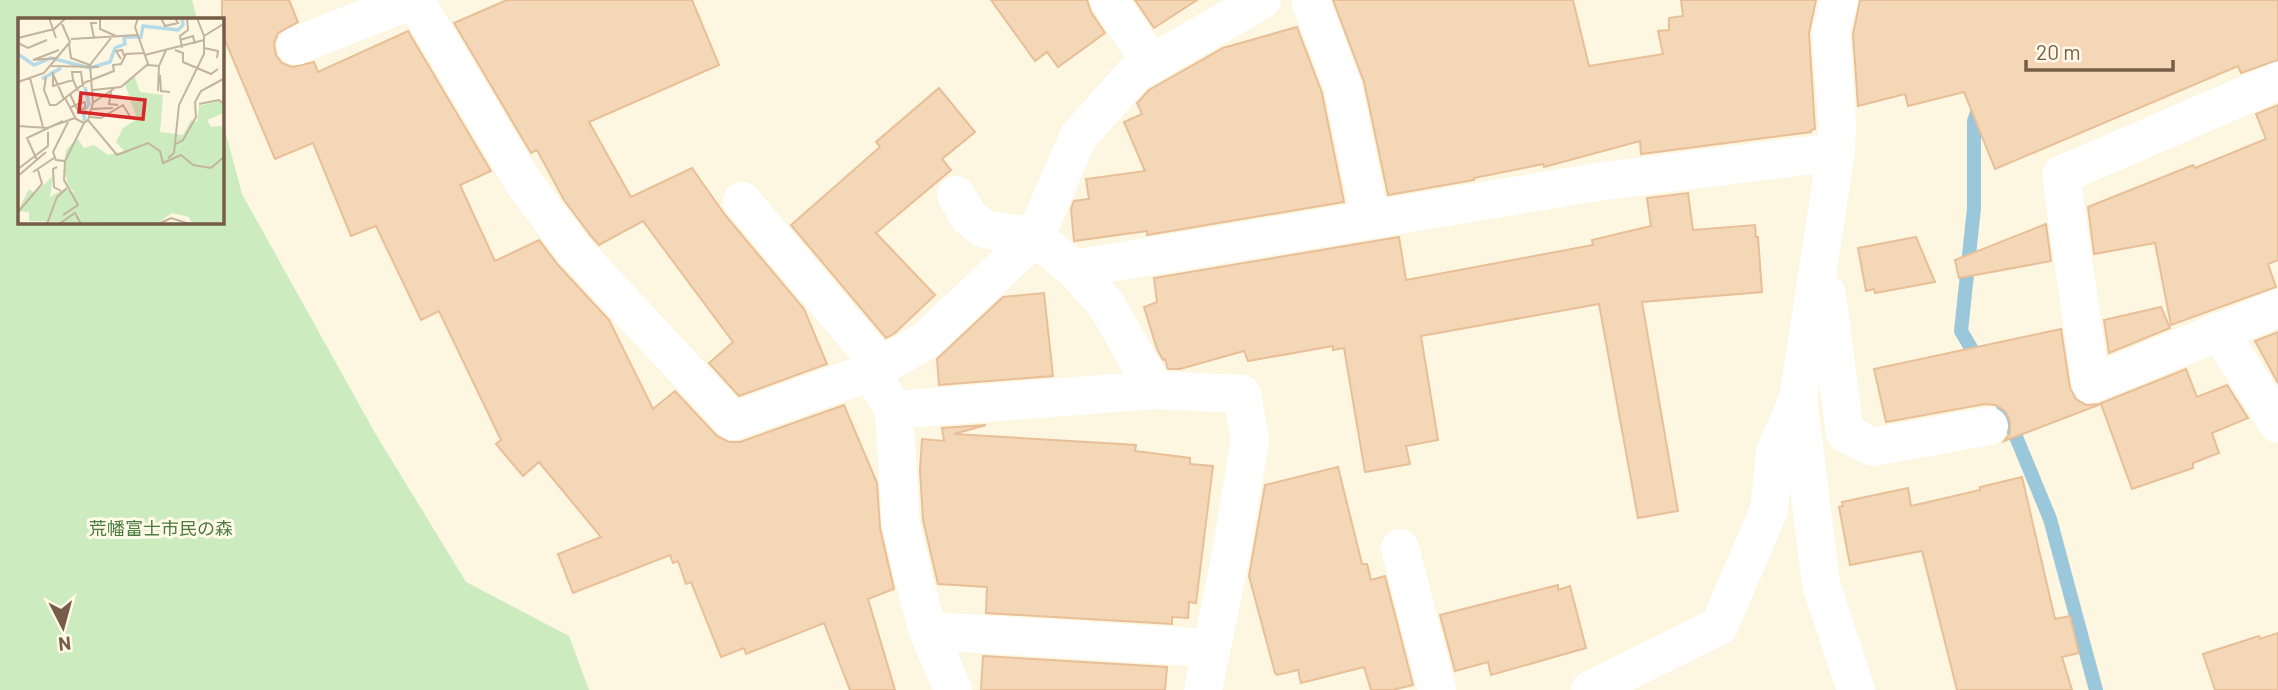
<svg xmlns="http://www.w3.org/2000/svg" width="2278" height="690" font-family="Barlow,'Noto Sans JP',sans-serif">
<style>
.green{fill:#ccebbf}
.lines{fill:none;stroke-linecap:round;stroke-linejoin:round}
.stream{stroke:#9ac8da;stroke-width:14}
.building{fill:#f4d7b7;stroke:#e8bf97;stroke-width:2}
.minor{stroke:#fff;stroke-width:38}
.labels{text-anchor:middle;stroke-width:6;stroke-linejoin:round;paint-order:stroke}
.park-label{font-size:18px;fill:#497c3e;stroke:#fff9e8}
.inset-river{fill:none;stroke:#b5dae8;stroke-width:3.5}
.inset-road{fill:none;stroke:#c3b49e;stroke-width:2}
.view{fill:#d62828;fill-opacity:0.15;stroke:#d62828;stroke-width:3.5}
.inset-edge{fill:none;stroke:#765d47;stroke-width:3.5}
</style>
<rect width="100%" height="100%" fill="#fdf6e1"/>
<path class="green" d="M 0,0 L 192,0 L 197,19 L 19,19 L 19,222 L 222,222 L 222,119 L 242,194 L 375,433 L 466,582 L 569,636 L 589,690 L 0,690 Z"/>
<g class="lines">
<g class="stream">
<path d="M 1981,365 L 1961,331 L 1974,208 L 1974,121 L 1979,107 L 1982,103"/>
<path d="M 2000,398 L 2050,519 L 2096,690"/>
</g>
</g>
<g class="building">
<path d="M 222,0 L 289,0 L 298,22 L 278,33 L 274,44 L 276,55 L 282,63 L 292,67 L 314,62 L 318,72 L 408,31 L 491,171 L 460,185 L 495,261 L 539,240 L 558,265 L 609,320 L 653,409 L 675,391 L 717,436 L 729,442 L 740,442 L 844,405 L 877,483 L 880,528 L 894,589 L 868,599 L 895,690 L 850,690 L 824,623 L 746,654 L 744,648 L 721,657 L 691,582 L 686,584 L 678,561 L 673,563 L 670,555 L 573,593 L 558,554 L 601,537 L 539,462 L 523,476 L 496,444 L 501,440 L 439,311 L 421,320 L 376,226 L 351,236 L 313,143 L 275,159 L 222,33 Z"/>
<path d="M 507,0 L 692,0 L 719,65 L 589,122 L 631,197 L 692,168 L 725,215 L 804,309 L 827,364 L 739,396 L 709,363 L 733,342 L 643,221 L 599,245 L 591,236 L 564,200 L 537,150 L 531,153 L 454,23 Z"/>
<path d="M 991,0 L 1087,0 L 1091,12 L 1105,33 L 1058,67 L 1047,52 L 1035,61 Z"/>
<path d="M 1135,0 L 1197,0 L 1154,28 Z"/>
<path d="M 1333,0 L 1573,0 L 1589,66 L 1663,54 L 1658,31 L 1669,30 L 1669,18 L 1683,16 L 1681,0 L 1816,0 L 1809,33 L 1815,129 L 1811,130 L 1811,132 L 1641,154 L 1640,141 L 1544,167 L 1543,164 L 1474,178 L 1474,180 L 1388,195 L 1364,82 Z"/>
<path d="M 1860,0 L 2278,0 L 2278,60 L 2241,73 L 2238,66 L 1995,169 L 1964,92 L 1908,106 L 1905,94 L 1858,106 L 1853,34 Z"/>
<path d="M 1297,27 L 1322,93 L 1344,202 L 1147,235 L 1147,231 L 1074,241 L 1071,209 L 1074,201 L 1089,199 L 1086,179 L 1145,171 L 1124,122 L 1142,114 L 1137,103 L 1149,90 L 1223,48 Z"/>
<path d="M 939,88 L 975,132 L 942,159 L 951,170 L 876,233 L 935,295 L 895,333 L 886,338 L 791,225 L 880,147 L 876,142 Z"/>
<path d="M 2278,105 L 2278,260 L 2268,264 L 2276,287 L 2171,325 L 2155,243 L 2094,254 L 2088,207 L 2193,165 L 2195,168 L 2266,139 L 2256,114 Z"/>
<path d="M 1688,193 L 1693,230 L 1755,225 L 1756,237 L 1758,237 L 1762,292 L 1642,302 L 1678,511 L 1638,518 L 1599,304 L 1421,336 L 1438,440 L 1406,446 L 1410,464 L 1365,472 L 1344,348 L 1333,350 L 1333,346 L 1248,361 L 1244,351 L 1180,369 L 1168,369 L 1165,359 L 1163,360 L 1157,349 L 1144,307 L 1157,302 L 1154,278 L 1399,237 L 1406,280 L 1593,245 L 1592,240 L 1651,226 L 1647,198 Z"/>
<path d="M 2046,224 L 2051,261 L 1959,278 L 1955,260 Z"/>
<path d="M 1916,237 L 1935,282 L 1875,293 L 1874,289 L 1866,291 L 1858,248 Z"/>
<path d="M 1044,293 L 1053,376 L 939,385 L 937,359 L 1003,297 Z"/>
<path d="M 2161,307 L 2170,328 L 2109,353 L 2104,320 Z"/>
<path d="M 2061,329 L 2070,388 L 2076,399 L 2086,405 L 2099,404 L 2186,369 L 2197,397 L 2227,385 L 2248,418 L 2212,433 L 2219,453 L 2193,463 L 2193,468 L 2132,489 L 2101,404 L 2004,441 L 2010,433 L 2010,421 L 2005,411 L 1996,405 L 1985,404 L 1886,422 L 1874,369 Z"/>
<path d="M 2278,332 L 2278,383 L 2255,341 Z"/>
<path d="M 986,425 L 954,434 L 1136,445 L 1135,451 L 1190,458 L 1190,464 L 1213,466 L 1196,603 L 1189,602 L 1188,618 L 1172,617 L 1172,624 L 986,613 L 987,587 L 938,584 L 923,520 L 920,470 L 922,439 L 944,441 L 942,428 Z"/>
<path d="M 1338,467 L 1362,564 L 1367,564 L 1371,580 L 1385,576 L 1413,685 L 1392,690 L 1371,690 L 1364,667 L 1301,683 L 1298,670 L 1277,675 L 1275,673 L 1249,576 L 1265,485 Z"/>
<path d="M 2022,477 L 2055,619 L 2070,616 L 2079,653 L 2062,657 L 2072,690 L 1957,690 L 1922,551 L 1850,565 L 1839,507 L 1843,506 L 1842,502 L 1908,488 L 1911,506 L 1980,490 L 1980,487 Z"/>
<path d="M 1558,585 L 1558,590 L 1570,586 L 1586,648 L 1491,675 L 1488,662 L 1455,671 L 1440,615 Z"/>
<path d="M 2278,633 L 2278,690 L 2215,690 L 2203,654 L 2259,636 L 2260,639 Z"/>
<path d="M 983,656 L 1167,667 L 1165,690 L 981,690 Z"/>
</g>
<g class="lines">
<g class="minor">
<path d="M 415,0 L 523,182 L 574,250 L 733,421 L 871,372 L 925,341 L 1035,237 L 1078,137 L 1135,73 L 1262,0"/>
<path d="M 1109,0 L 1152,64"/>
<path d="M 1310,0 L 1343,87 L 1370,218"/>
<path d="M 1839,0 L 1831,32 L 1837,123 L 1836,152 L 1798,399 L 1821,584 L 1856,690"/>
<path d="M 296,46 L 412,0"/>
<path d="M 2278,81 L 2061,175 L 2091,384 L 2278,308"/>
<path d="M 956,195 L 969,217 L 984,229 L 1035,237 L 1074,269 L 1106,304 L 1155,390"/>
<path d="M 742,201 L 881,366"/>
<path d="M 1074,269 L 1604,181 L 1836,152"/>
<path d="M 1827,294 L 1845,433 L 1873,447 L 1989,426"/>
<path d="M 2219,331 L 2278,424"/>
<path d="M 881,389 L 894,410 L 901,523 L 914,580 L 928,631 L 953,690"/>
<path d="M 894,410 L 1155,390 L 1242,394 L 1250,440 L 1230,559 L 1203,690"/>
<path d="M 1400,548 L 1437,690"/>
<path d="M 928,631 L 1211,648"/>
<path d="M 1590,690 L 1719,626 L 1769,510 L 1775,452 L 1797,401"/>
</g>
</g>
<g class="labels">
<g class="park-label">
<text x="161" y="535">荒幡富士市民の森</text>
</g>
</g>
<g transform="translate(18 18)">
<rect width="206" height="206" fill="#fdf6e1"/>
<path d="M 116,57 L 122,74 L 145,77 L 142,114 L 165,117 L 173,102 L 179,104 L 181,88 L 201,83 L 206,88 L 206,95 L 189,102 L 193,109 L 203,108 L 206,114 L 206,206 L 174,206 L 171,199 L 154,195 L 138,206 L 11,203 L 11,194 L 0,193 L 11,171 L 17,175 L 35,158 L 32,179 L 46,171 L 57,175 L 50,168 L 46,150 L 48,132 L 59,120 L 66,130 L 76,127 L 90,137 L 106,133 L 98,124 L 105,110 L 119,101 L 107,66 Z" fill="#ccebbf"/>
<path class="inset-river" d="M 0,36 L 16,47 L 33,40 L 72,50 L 92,44 L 97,30 L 107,26 L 106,19 L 123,19 L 125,8 L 160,12 L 165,7 L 164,0M 24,61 L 43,50M 67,69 L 71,86 L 65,94 L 67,103"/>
<path class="inset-road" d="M 31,0 L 38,20M 82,0 L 82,11 L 98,18M 143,0 L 147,8 L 160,5 L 157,0M 186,18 L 207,5M 0,20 L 36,11 L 48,0M 76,20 L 73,5 L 79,5M 53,21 L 120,17M 162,22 L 175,18 L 177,26M 0,25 L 10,30 L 29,22M 51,26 L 53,40 L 72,47 L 75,85 L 70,102M 164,30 L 162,18 L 170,12 L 169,0M 186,30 L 200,33 L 199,40M 157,32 L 165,35 L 165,44 L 193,56 L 200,51M 127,37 L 186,22M 39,40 L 15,42 L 41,32M 103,41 L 98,33 L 104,32 L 106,38M 72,47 L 93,20M 129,47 L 141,48 L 148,32M 33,48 L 81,49M 34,54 L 46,81M 35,55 L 35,68 L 55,62 L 60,73M 142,57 L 143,73 L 152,74M 28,59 L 26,72 L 32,87 L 38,87 L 68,64 L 96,53 L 95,47 L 103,46 L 108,36 L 126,35M 12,60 L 25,109M 55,62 L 54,54 L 63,54 L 65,69M 0,64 L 26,55 L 52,24 L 44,6M 75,72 L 103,69 L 130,46 L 117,9 L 120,0M 93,73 L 91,86 L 100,87M 140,73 L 141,48M 52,76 L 57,87 L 60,92 L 67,90 L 67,84 L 57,87 L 52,90M 47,80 L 58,101 L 66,105 L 70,102 L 99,137 L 130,125 L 142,133 L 145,145 L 163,137 L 175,147 L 193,150 L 207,138M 76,84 L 97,70M 181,86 L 201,82 L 207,87M 74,91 L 95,90M 72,99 L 83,100 L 105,87 L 113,100M 0,108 L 29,110 L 57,100M 156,127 L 165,122 L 178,99 L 177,84 L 183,73 L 207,60M 150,140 L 156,135 L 161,87 L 186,36 L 186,18 L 179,0M 19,142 L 9,120 L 45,103M 47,143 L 38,142 L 35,134 L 51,102M 39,149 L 35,151 L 36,169 L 43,173M 0,151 L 30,128 L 30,114M 15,154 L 36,140M 0,158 L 28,134M 0,194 L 24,166 L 20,152M 45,197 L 60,187 L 46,162 L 47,143 L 66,105M 29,206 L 39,179 L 49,170M 41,206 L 57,195 L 63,206M 140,206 L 153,200 L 172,206"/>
<path class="view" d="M 63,75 L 127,82 L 125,101 L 61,94 Z"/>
<rect width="206" height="206" class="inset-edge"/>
</g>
<g transform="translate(63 627) rotate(174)" stroke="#fff9e8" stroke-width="5" paint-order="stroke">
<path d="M0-5L12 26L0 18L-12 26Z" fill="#765d47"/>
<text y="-10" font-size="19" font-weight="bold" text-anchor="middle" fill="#765d47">N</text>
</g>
<path d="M2026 60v10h147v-10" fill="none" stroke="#765d47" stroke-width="3.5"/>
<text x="2036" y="60" font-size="21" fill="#765d47" stroke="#fff9e8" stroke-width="5" paint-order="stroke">20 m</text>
</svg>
